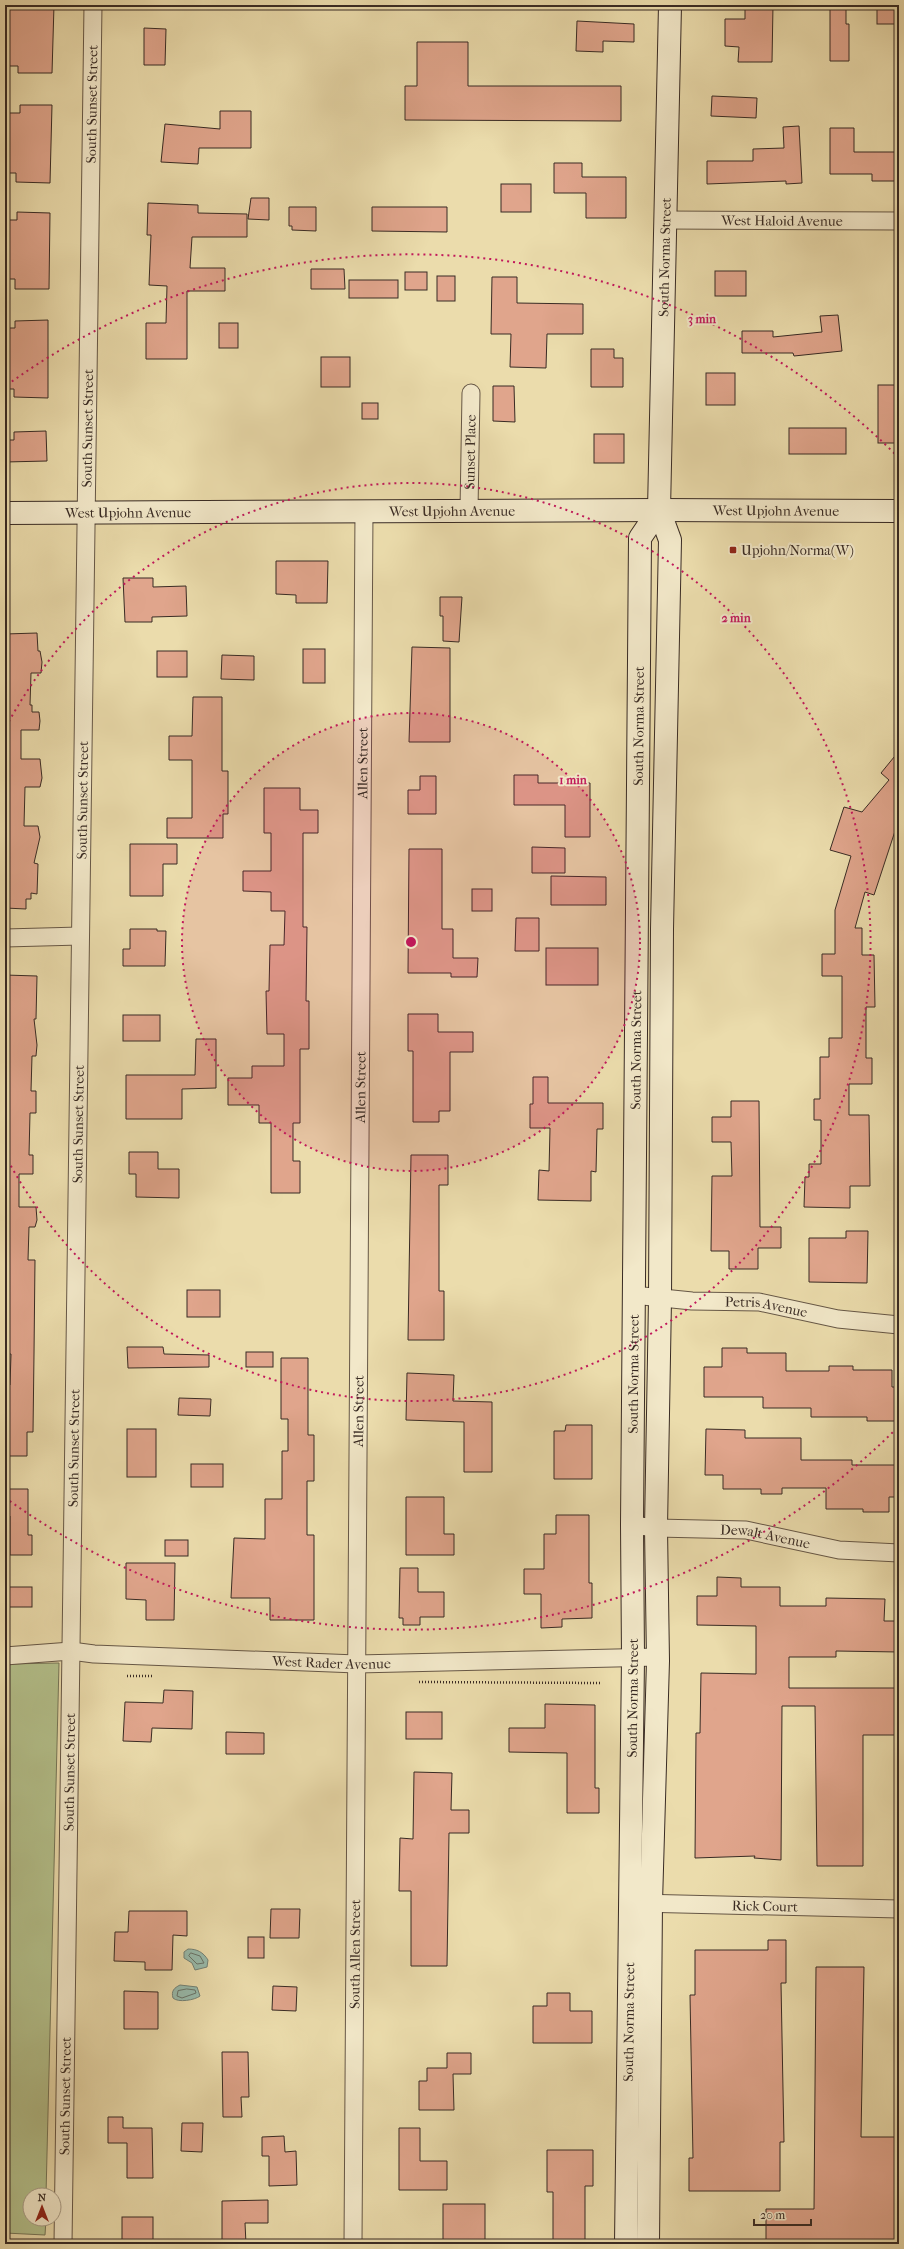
<svg xmlns="http://www.w3.org/2000/svg" width="904" height="2249" font-family="'IM FELL French Canon',serif">
<style>
.green{fill:#b4c18c;stroke:#767658}
.water{fill:#98bbac;stroke:#728176}
.lines{fill:none;stroke-linecap:round;stroke-linejoin:round}
.shore{stroke:#687368;stroke-width:1}
.building{fill:#e0a58c;stroke:#392b24}
.street-casing{stroke:#665746;stroke-width:19}
.secondary-casing{stroke:#392b24;stroke-width:24}
.path{stroke:#392b24;stroke-width:2.5;stroke-dasharray:1 2;stroke-linecap:butt}
.street{stroke:#f2e8c9;stroke-width:17}
.secondary{stroke:#f2e8c9;stroke-width:22}
.ring{fill:none;stroke:#c2185b;stroke-width:2;stroke-dasharray:2 4}
.poi-dot{fill:#8f2418;stroke:#f2e8c9;stroke-width:1.5}
.labels{text-anchor:middle;stroke-width:4;stroke-linejoin:round;paint-order:stroke}
.street-label{font-size:14px;fill:#392b24;stroke:#f2e8c9}
.poi-label{font-size:14px;fill:#392b24;stroke:#f2e8c9;text-anchor:start}
.centre{fill:#c2185b;stroke:#f2e8c9;stroke-width:2}
.ring-label{font-size:12px;text-anchor:middle;font-weight:bold;fill:#c2185b;stroke:#f2e8c9;stroke-width:4;stroke-linejoin:round;paint-order:stroke}
</style>
<rect width="100%" height="100%" fill="#ebdcac"/>
<filter id="stains"><feTurbulence type="fractalNoise" baseFrequency=".005" numOctaves="4"/><feColorMatrix values="0 0 0 0 .2 0 0 0 0 .09 0 0 0 0 .02 0 0 0 .5 -.17"/></filter>
<radialGradient id="worn" r=".72"><stop offset=".6" stop-color="#630" stop-opacity="0"/><stop offset="1" stop-color="#630" stop-opacity=".3"/></radialGradient>
<path class="green" d="M 59,1663 L 46,2195 L 30,2195 L 30,2219 L 46,2219 L 45,2235 L 5,2233 L 5,1664 Z"/>
<g class="water">
<path d="M 188,1949 C 197,1949 203,1952 208,1960 L 207,1967 L 195,1970 L 192,1963 L 184,1958 L 184,1952 Z"/>
<path d="M 180,1985 L 197,1987 L 200,1996 C 195,2000 178,2003 173,1998 C 171,1991 174,1988 180,1985 Z"/>
</g>
<g class="lines">
<g class="shore">
<path d="M 191,1953 L 200,1956 L 204,1963 L 197,1964 L 189,1956 Z"/>
<path d="M 187,1989 L 195,1990 L 196,1993 L 182,1998 L 177,1996 L 178,1991 Z"/>
</g>
</g>
<g class="building">
<path d="M 5,5 L 54,5 L 52,73 L 18,73 L 18,66 L 5,66 Z"/>
<path d="M 745,5 L 773,5 L 772,62 L 738,62 L 739,47 L 725,46 L 725,19 L 745,19 Z"/>
<path d="M 830,5 L 846,5 L 846,24 L 849,24 L 849,61 L 830,61 Z"/>
<rect x="877" y="5" width="22" height="19"/>
<path d="M 577,21 L 634,24 L 634,42 L 603,41 L 603,52 L 576,51 Z"/>
<path d="M 144,28 L 166,29 L 165,65 L 144,65 Z"/>
<path d="M 417,42 L 468,42 L 468,86 L 621,86 L 621,121 L 405,120 L 405,86 L 417,86 Z"/>
<path d="M 712,96 L 757,98 L 756,118 L 711,116 Z"/>
<path d="M 20,105 L 52,105 L 50,183 L 16,182 L 16,173 L 5,173 L 5,113 L 20,113 Z"/>
<path d="M 220,111 L 251,111 L 251,148 L 199,148 L 198,164 L 161,162 L 165,124 L 220,129 Z"/>
<path d="M 799,126 L 802,183 L 786,184 L 786,181 L 707,184 L 707,161 L 753,161 L 753,149 L 784,148 L 783,127 Z"/>
<path d="M 830,128 L 854,128 L 854,152 L 899,152 L 899,181 L 872,181 L 872,174 L 830,174 Z"/>
<path d="M 554,163 L 582,163 L 582,177 L 626,177 L 626,218 L 586,218 L 586,193 L 554,193 Z"/>
<rect x="501" y="184" width="30" height="28"/>
<path d="M 251,198 L 269,198 L 269,220 L 248,219 Z"/>
<path d="M 148,203 L 198,205 L 198,213 L 247,214 L 247,237 L 192,237 L 190,268 L 225,268 L 225,291 L 187,291 L 187,359 L 146,359 L 146,323 L 166,323 L 167,286 L 149,285 L 151,235 L 147,235 Z"/>
<path d="M 289,207 L 316,207 L 316,231 L 292,230 L 292,226 L 289,226 Z"/>
<path d="M 372,207 L 447,207 L 447,232 L 372,231 Z"/>
<path d="M 17,212 L 50,213 L 49,289 L 15,289 L 15,279 L 5,279 L 5,220 L 17,220 Z"/>
<path d="M 311,269 L 344,269 L 345,289 L 311,289 Z"/>
<rect x="715" y="271" width="31" height="25"/>
<rect x="405" y="272" width="22" height="18"/>
<rect x="437" y="276" width="18" height="25"/>
<path d="M 492,277 L 517,277 L 517,303 L 583,304 L 583,334 L 547,334 L 546,368 L 510,367 L 511,334 L 491,334 Z"/>
<rect x="349" y="280" width="49" height="18"/>
<path d="M 838,315 L 842,351 L 794,356 L 793,353 L 742,353 L 742,331 L 773,331 L 773,337 L 822,332 L 820,316 Z"/>
<path d="M 48,320 L 48,398 L 14,397 L 14,389 L 5,389 L 5,328 L 15,328 L 15,321 Z"/>
<rect x="219" y="323" width="19" height="25"/>
<path d="M 591,349 L 614,349 L 614,358 L 623,358 L 623,387 L 591,387 Z"/>
<rect x="321" y="357" width="29" height="30"/>
<rect x="706" y="373" width="29" height="32"/>
<rect x="878" y="385" width="21" height="58"/>
<path d="M 493,386 L 514,386 L 515,422 L 493,421 Z"/>
<rect x="362" y="403" width="16" height="16"/>
<rect x="789" y="428" width="57" height="26"/>
<path d="M 46,431 L 47,461 L 5,462 L 5,440 L 14,440 L 14,432 Z"/>
<rect x="594" y="434" width="30" height="29"/>
<path d="M 276,561 L 328,561 L 327,603 L 296,603 L 296,595 L 276,594 Z"/>
<path d="M 123,578 L 153,578 L 153,587 L 186,586 L 187,616 L 152,617 L 152,622 L 125,622 Z"/>
<path d="M 440,597 L 462,597 L 459,642 L 443,641 L 443,616 L 440,616 Z"/>
<path d="M 37,633 L 38,651 L 40,651 L 42,662 L 41,673 L 31,673 L 30,705 L 32,705 L 32,712 L 39,712 L 40,721 L 39,730 L 21,730 L 21,759 L 40,759 L 42,778 L 40,787 L 25,787 L 24,826 L 38,826 L 40,837 L 34,863 L 38,864 L 37,894 L 31,893 L 31,899 L 26,899 L 26,909 L 5,908 L 5,634 Z"/>
<path d="M 412,647 L 450,648 L 450,742 L 409,742 Z"/>
<rect x="303" y="649" width="22" height="34"/>
<rect x="157" y="651" width="30" height="26"/>
<path d="M 222,655 L 254,656 L 254,680 L 221,679 Z"/>
<path d="M 193,697 L 222,697 L 222,771 L 228,771 L 228,814 L 223,814 L 223,838 L 167,838 L 167,818 L 192,818 L 192,760 L 169,760 L 169,736 L 192,736 Z"/>
<path d="M 899,751 L 899,819 L 874,895 L 865,892 L 855,928 L 862,928 L 862,955 L 874,955 L 875,1007 L 866,1007 L 866,1058 L 872,1058 L 872,1084 L 849,1084 L 849,1115 L 869,1115 L 870,1186 L 850,1186 L 850,1208 L 804,1207 L 805,1177 L 809,1177 L 809,1164 L 821,1164 L 821,1120 L 814,1120 L 814,1099 L 820,1099 L 820,1057 L 829,1057 L 829,1038 L 842,1038 L 842,976 L 822,976 L 822,954 L 835,954 L 835,910 L 851,856 L 830,850 L 844,807 L 862,812 L 889,780 L 881,773 Z"/>
<path d="M 514,775 L 538,775 L 538,783 L 590,783 L 590,837 L 565,837 L 565,805 L 514,805 Z"/>
<path d="M 420,776 L 436,776 L 436,814 L 408,814 L 408,790 L 420,790 Z"/>
<path d="M 264,788 L 300,788 L 300,810 L 318,810 L 318,833 L 303,833 L 303,927 L 307,927 L 306,1001 L 309,1001 L 309,1049 L 300,1049 L 300,1123 L 293,1123 L 293,1161 L 300,1161 L 300,1193 L 271,1193 L 271,1123 L 259,1123 L 259,1105 L 228,1105 L 228,1078 L 252,1078 L 252,1066 L 284,1066 L 284,1034 L 267,1034 L 266,991 L 269,991 L 270,945 L 284,945 L 285,911 L 271,911 L 271,892 L 243,891 L 243,871 L 271,871 L 271,833 L 264,833 Z"/>
<path d="M 130,844 L 177,844 L 177,864 L 163,864 L 163,896 L 130,896 Z"/>
<path d="M 532,847 L 565,848 L 565,873 L 532,873 Z"/>
<path d="M 409,849 L 442,849 L 442,929 L 453,929 L 453,958 L 478,958 L 477,977 L 451,977 L 451,973 L 408,973 Z"/>
<path d="M 551,876 L 606,877 L 606,905 L 551,905 Z"/>
<rect x="472" y="889" width="20" height="22"/>
<path d="M 516,918 L 539,918 L 539,951 L 515,951 Z"/>
<path d="M 130,929 L 157,929 L 157,931 L 166,931 L 165,966 L 123,966 L 123,949 L 130,949 Z"/>
<rect x="546" y="948" width="52" height="37"/>
<path d="M 5,975 L 37,976 L 36,1019 L 34,1019 L 37,1045 L 36,1056 L 32,1056 L 31,1091 L 36,1091 L 36,1113 L 30,1113 L 29,1155 L 33,1155 L 33,1174 L 19,1174 L 19,1207 L 36,1207 L 37,1220 L 35,1227 L 29,1227 L 28,1260 L 35,1260 L 34,1354 L 33,1432 L 27,1432 L 27,1456 L 5,1456 L 5,1385 L 10,1385 L 11,1354 L 5,1354 Z"/>
<path d="M 408,1014 L 438,1014 L 438,1032 L 473,1032 L 473,1052 L 450,1052 L 450,1111 L 439,1111 L 439,1122 L 413,1122 L 413,1051 L 408,1051 Z"/>
<rect x="123" y="1015" width="37" height="26"/>
<path d="M 196,1039 L 216,1039 L 216,1088 L 182,1089 L 182,1119 L 126,1119 L 126,1075 L 195,1075 Z"/>
<path d="M 533,1077 L 548,1077 L 548,1103 L 603,1103 L 603,1129 L 597,1129 L 596,1172 L 591,1171 L 591,1201 L 538,1200 L 539,1170 L 549,1171 L 550,1128 L 530,1128 L 530,1104 L 533,1104 Z"/>
<path d="M 731,1101 L 759,1101 L 760,1227 L 781,1227 L 781,1248 L 758,1248 L 758,1269 L 729,1269 L 729,1251 L 711,1251 L 712,1176 L 732,1176 L 731,1142 L 712,1142 L 712,1117 L 731,1117 Z"/>
<path d="M 129,1152 L 158,1152 L 158,1169 L 179,1169 L 179,1198 L 136,1197 L 136,1174 L 129,1174 Z"/>
<path d="M 411,1155 L 448,1155 L 448,1185 L 439,1185 L 439,1291 L 444,1291 L 444,1340 L 408,1340 Z"/>
<path d="M 846,1231 L 868,1231 L 867,1283 L 809,1282 L 809,1238 L 846,1238 Z"/>
<rect x="187" y="1290" width="33" height="27"/>
<path d="M 127,1347 L 163,1347 L 164,1354 L 209,1355 L 209,1367 L 128,1368 Z"/>
<path d="M 722,1348 L 747,1348 L 747,1353 L 786,1353 L 786,1371 L 829,1371 L 829,1366 L 853,1366 L 853,1370 L 892,1370 L 892,1387 L 899,1387 L 899,1421 L 867,1421 L 867,1417 L 811,1417 L 811,1408 L 763,1408 L 763,1397 L 704,1397 L 704,1367 L 722,1367 Z"/>
<rect x="246" y="1352" width="27" height="15"/>
<path d="M 281,1358 L 308,1358 L 308,1435 L 314,1435 L 314,1481 L 307,1481 L 307,1535 L 314,1535 L 314,1620 L 270,1620 L 270,1598 L 231,1598 L 234,1538 L 265,1539 L 265,1499 L 282,1499 L 282,1451 L 288,1451 L 288,1419 L 281,1419 Z"/>
<path d="M 407,1373 L 454,1375 L 453,1401 L 492,1402 L 492,1472 L 464,1472 L 464,1422 L 406,1420 Z"/>
<path d="M 179,1398 L 211,1399 L 210,1416 L 178,1415 Z"/>
<path d="M 566,1425 L 592,1425 L 592,1479 L 554,1479 L 554,1431 L 565,1431 Z"/>
<rect x="127" y="1429" width="29" height="48"/>
<path d="M 706,1429 L 745,1430 L 745,1438 L 801,1438 L 801,1460 L 852,1460 L 852,1465 L 899,1465 L 899,1497 L 889,1497 L 889,1512 L 863,1512 L 863,1509 L 826,1509 L 826,1488 L 782,1488 L 782,1494 L 761,1494 L 761,1489 L 723,1489 L 723,1475 L 705,1475 Z"/>
<rect x="191" y="1464" width="32" height="23"/>
<path d="M 5,1489 L 28,1489 L 28,1535 L 32,1535 L 32,1555 L 10,1555 L 10,1516 L 5,1516 Z"/>
<path d="M 406,1497 L 444,1497 L 444,1534 L 454,1534 L 454,1555 L 406,1555 Z"/>
<path d="M 556,1515 L 589,1515 L 589,1583 L 592,1583 L 592,1618 L 562,1619 L 562,1627 L 541,1628 L 541,1594 L 524,1594 L 524,1569 L 544,1569 L 544,1534 L 556,1534 Z"/>
<rect x="165" y="1540" width="23" height="16"/>
<path d="M 126,1563 L 175,1563 L 174,1620 L 146,1620 L 146,1600 L 126,1599 Z"/>
<path d="M 400,1568 L 418,1568 L 418,1592 L 444,1592 L 444,1617 L 420,1617 L 420,1625 L 403,1625 L 403,1618 L 399,1618 Z"/>
<path d="M 717,1577 L 741,1578 L 741,1587 L 780,1587 L 780,1606 L 826,1606 L 826,1598 L 885,1599 L 884,1621 L 899,1621 L 899,1652 L 836,1651 L 836,1657 L 789,1657 L 789,1688 L 899,1688 L 899,1735 L 863,1735 L 863,1866 L 817,1866 L 815,1706 L 782,1706 L 781,1860 L 754,1858 L 755,1856 L 695,1858 L 696,1733 L 700,1733 L 701,1673 L 756,1674 L 756,1626 L 697,1625 L 697,1596 L 717,1596 Z"/>
<rect x="5" y="1587" width="27" height="20"/>
<path d="M 164,1690 L 193,1691 L 192,1729 L 152,1728 L 151,1742 L 123,1741 L 125,1702 L 163,1703 Z"/>
<path d="M 545,1704 L 595,1705 L 595,1788 L 599,1788 L 599,1813 L 567,1813 L 567,1753 L 509,1752 L 509,1728 L 545,1728 Z"/>
<rect x="406" y="1712" width="36" height="27"/>
<path d="M 226,1732 L 264,1733 L 264,1754 L 226,1754 Z"/>
<path d="M 414,1772 L 452,1773 L 451,1810 L 469,1810 L 469,1833 L 449,1833 L 447,1966 L 411,1966 L 411,1891 L 399,1891 L 400,1838 L 413,1839 Z"/>
<path d="M 271,1909 L 300,1909 L 299,1938 L 270,1938 Z"/>
<path d="M 129,1911 L 187,1911 L 187,1936 L 173,1935 L 172,1970 L 145,1970 L 145,1962 L 114,1961 L 115,1932 L 128,1932 Z"/>
<rect x="248" y="1937" width="16" height="21"/>
<path d="M 768,1940 L 786,1940 L 786,1983 L 781,1983 L 784,2142 L 780,2142 L 780,2191 L 689,2191 L 689,2158 L 693,2158 L 690,1995 L 695,1995 L 695,1950 L 768,1950 Z"/>
<path d="M 816,1967 L 864,1967 L 861,2137 L 899,2137 L 896,2244 L 766,2244 L 766,2209 L 814,2209 Z"/>
<path d="M 273,1986 L 297,1987 L 296,2011 L 272,2010 Z"/>
<path d="M 124,1991 L 158,1992 L 158,2029 L 124,2029 Z"/>
<path d="M 547,1993 L 570,1993 L 570,2011 L 592,2011 L 592,2043 L 533,2043 L 533,2006 L 547,2006 Z"/>
<path d="M 222,2052 L 248,2052 L 249,2097 L 241,2097 L 242,2117 L 223,2117 Z"/>
<path d="M 447,2053 L 471,2053 L 471,2074 L 453,2074 L 454,2110 L 419,2110 L 419,2081 L 427,2081 L 427,2068 L 447,2068 Z"/>
<path d="M 108,2117 L 123,2117 L 123,2128 L 152,2128 L 153,2178 L 127,2178 L 127,2143 L 108,2143 Z"/>
<path d="M 182,2123 L 203,2123 L 202,2152 L 181,2151 Z"/>
<path d="M 399,2128 L 420,2128 L 420,2161 L 447,2161 L 447,2190 L 399,2190 Z"/>
<path d="M 284,2136 L 285,2152 L 296,2151 L 297,2185 L 269,2186 L 269,2156 L 262,2156 L 262,2137 Z"/>
<path d="M 547,2150 L 593,2150 L 593,2186 L 585,2186 L 585,2244 L 553,2244 L 553,2192 L 547,2192 Z"/>
<path d="M 268,2200 L 268,2223 L 245,2223 L 246,2244 L 222,2244 L 222,2201 Z"/>
<rect x="443" y="2204" width="42" height="40"/>
<rect x="122" y="2217" width="31" height="27"/>
</g>
<g class="lines">
<g class="street-casing">
<g id="street">
<path id="s1" d="M 665,220 L 899,221"/>
<path id="s2" d="M 469,510 L 471,393"/>
<path d="M 5,938 L 80,936"/>
<path id="s3" d="M 633,1295 L 692,1301 L 759,1302 L 838,1319 L 899,1325"/>
<path id="s4" d="M 632,1525 L 656,1528 L 746,1530 L 839,1550 L 899,1553"/>
<path id="s5" d="M 5,1656 L 71,1651 L 94,1654 L 357,1664 L 658,1657"/>
<path id="s6" d="M 638,1903 L 899,1909"/>
<path id="s7" d="M 63,2244 L 93,5"/>
<path id="s8" d="M 353,2244 L 364,511"/>
</g>
</g>
<g class="secondary-casing">
<g id="secondary">
<path id="s9" d="M 5,513 L 659,510 L 899,511"/>
<path id="s10" d="M 626,2244 L 633,1658 L 632,1525 L 640,538 L 659,510"/>
<path id="s11" d="M 648,2244 L 651,1903 L 658,1661 L 656,1528 L 660,1299 L 662,929 L 670,540 L 659,510 L 670,5"/>
</g>
</g>
<g class="path">
<path d="M 127,1676 L 153,1676"/>
<path d="M 419,1682 L 600,1683"/>
</g>
<use href="#street" class="street"/>
<use href="#secondary" class="secondary"/>
</g>
<circle cx="411" cy="942" r="229" fill="#c2185b" fill-opacity=".12"/>
<g class="ring">
<circle cx="411" cy="942" r="229"/>
<path d="M6 727A459 459 0 1 1 6 1157"/>
<path d="M897 1428A688 688 0 0 1 7 1499M7 385A688 688 0 0 1 897 456"/>
</g>
<rect class="poi-dot" x="729" y="546" width="8" height="8" rx="2"/>
<g class="labels">
<g class="street-label">
<text dy="5" stroke="none"><textPath href="#s7" startOffset="2140">South Sunset Street</textPath></text>
<text dy="5" stroke="none"><textPath href="#s1" startOffset="117">West Haloid Avenue</textPath></text>
<text dy="5" stroke="none"><textPath href="#s11" startOffset="1989">South Norma Street</textPath></text>
<text dy="5" stroke="none"><textPath href="#s7" startOffset="1816">South Sunset Street</textPath></text>
<text dy="5" stroke="none"><textPath href="#s2" startOffset="58">Sunset Place</textPath></text>
<text dy="5" stroke="none"><textPath href="#s9" startOffset="771">West Upjohn Avenue</textPath></text>
<text dy="5" stroke="none"><textPath href="#s9" startOffset="447">West Upjohn Avenue</textPath></text>
<text dy="5" stroke="none"><textPath href="#s9" startOffset="123">West Upjohn Avenue</textPath></text>
<text dy="5" stroke="none"><textPath href="#s10" startOffset="1518">South Norma Street</textPath></text>
<text dy="5" stroke="none"><textPath href="#s8" startOffset="1481">Allen Street</textPath></text>
<text dy="5" stroke="none"><textPath href="#s7" startOffset="1444">South Sunset Street</textPath></text>
<text dy="5" stroke="none"><textPath href="#s10" startOffset="1194">South Norma Street</textPath></text>
<text dy="5" stroke="none"><textPath href="#s8" startOffset="1157">Allen Street</textPath></text>
<text dy="5" stroke="none"><textPath href="#s7" startOffset="1120">South Sunset Street</textPath></text>
<text dy="5" stroke="none"><textPath href="#s3" startOffset="134">Petris Avenue</textPath></text>
<text dy="5" stroke="none"><textPath href="#s10" startOffset="870">South Norma Street</textPath></text>
<text dy="5" stroke="none"><textPath href="#s8" startOffset="833">Allen Street</textPath></text>
<text dy="5" stroke="none"><textPath href="#s7" startOffset="796">South Sunset Street</textPath></text>
<text dy="5" stroke="none"><textPath href="#s4" startOffset="134">Dewalt Avenue</textPath></text>
<text dy="5" stroke="none"><textPath href="#s5" startOffset="327">West Rader Avenue</textPath></text>
<text dy="5" stroke="none"><textPath href="#s10" startOffset="546">South Norma Street</textPath></text>
<text dy="5" stroke="none"><textPath href="#s7" startOffset="472">South Sunset Street</textPath></text>
<text dy="5" stroke="none"><textPath href="#s6" startOffset="127">Rick Court</textPath></text>
<text dy="5" stroke="none"><textPath href="#s8" startOffset="290">South Allen Street</textPath></text>
<text dy="5" stroke="none"><textPath href="#s10" startOffset="222">South Norma Street</textPath></text>
<text dy="5" stroke="none"><textPath href="#s7" startOffset="148">South Sunset Street</textPath></text>
</g>
<g class="poi-label">
<text x="741" y="555">Upjohn/Norma(W)</text>
</g>
</g>
<circle cx="411" cy="942" r="6" class="centre"/>
<g class="ring-label">
<text x="702" y="323">3 min</text>
<text x="736" y="622">2 min</text>
<text x="573" y="784">1 min</text>
</g>
<rect width="904" height="2249" fill="none" stroke="#ebdcac" stroke-width="20"/>
<rect x="6" y="6" width="892" height="2237" fill="none" stroke="#392b24" stroke-width="2"/>
<rect x="10" y="10" width="884" height="2229" fill="none" stroke="#392b24"/>
<g transform="translate(42 2207)"><circle r="19" fill="#f2e8c9" stroke="#a89c87"/>
<path d="M0-3L7 15L0 10L-7 15Z" fill="#8f2418"/>
<text y="-6" font-size="11" font-weight="bold" text-anchor="middle" fill="#392b24">N</text>
</g>
<path d="M754 2219v6h57v-6" fill="none" stroke="#392b24" stroke-width="2"/>
<text x="760" y="2219" font-size="12" fill="#392b24" stroke="#f2e8c9" stroke-width="3" paint-order="stroke">20 m</text>
<rect width="100%" height="100%" filter="url(#stains)"/>
<rect width="100%" height="100%" fill="url(#worn)"/>
</svg>
